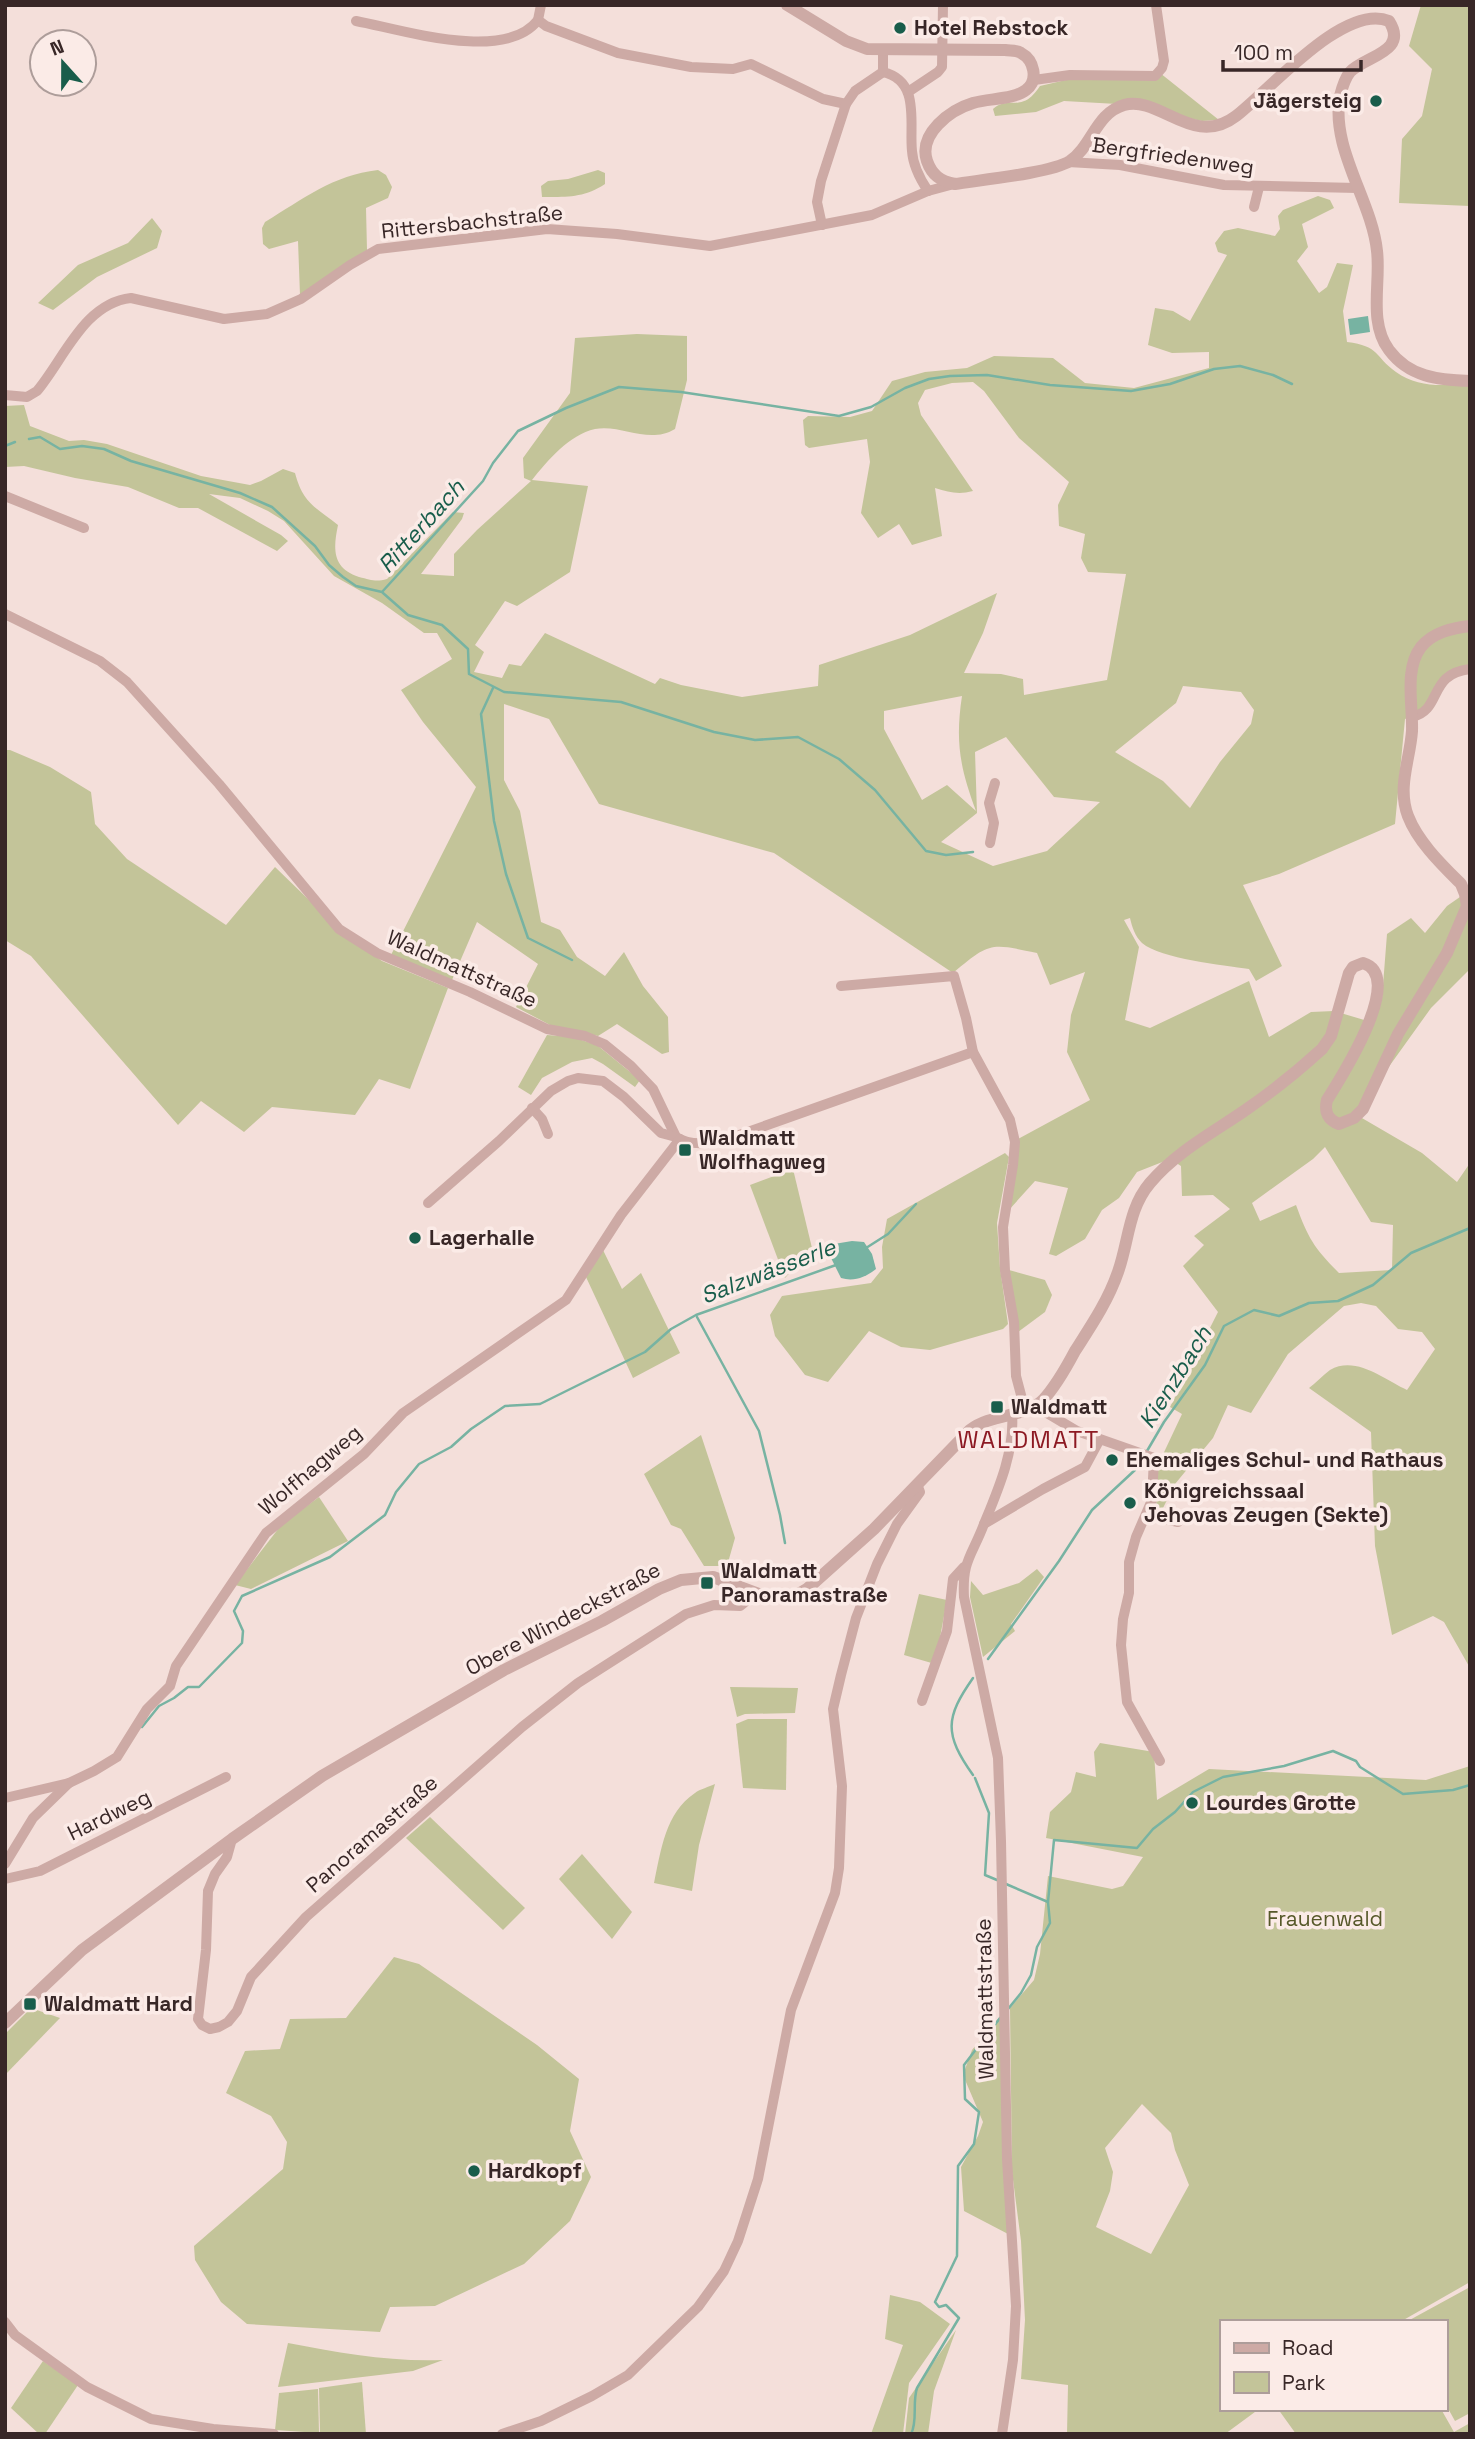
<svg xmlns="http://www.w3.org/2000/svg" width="1475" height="2439" font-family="'Space Grotesk',sans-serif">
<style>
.green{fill:#c3c499;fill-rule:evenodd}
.water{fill:#77b3a2}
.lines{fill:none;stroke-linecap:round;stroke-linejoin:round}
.stream{stroke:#77b3a2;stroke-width:2.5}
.minor{stroke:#cdaaa5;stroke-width:10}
.tertiary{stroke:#cdaaa5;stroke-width:12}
.poi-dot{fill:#195d4b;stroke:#fbebe7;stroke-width:2.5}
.labels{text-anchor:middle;stroke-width:7;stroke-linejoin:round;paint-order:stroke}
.poi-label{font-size:21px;font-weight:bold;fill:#382727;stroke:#fbebe7;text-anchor:start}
.street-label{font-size:21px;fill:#382727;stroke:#fbebe7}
.park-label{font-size:21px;fill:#565829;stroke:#fbebe7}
.water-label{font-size:23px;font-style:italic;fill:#195d4b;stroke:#fbebe7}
.quarter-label{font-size:24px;letter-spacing:2px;fill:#8d1a23;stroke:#fbebe7}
</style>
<rect width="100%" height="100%" fill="#f4dfda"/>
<g class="green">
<path d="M 1421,5 L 1470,5 L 1470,206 L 1399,203 L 1402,139 L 1422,116 L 1432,69 L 1409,46 Z"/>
<path d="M 1160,73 L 1219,120 L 1202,121 L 1117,104 L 1064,101 L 1036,112 L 995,116 L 993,109 C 1010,94 1021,115 1040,86 L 1070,79 Z"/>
<path d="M 378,170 L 386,175 L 392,187 L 388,198 L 366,208 L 367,250 L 300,295 L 298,241 L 269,249 L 263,244 L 262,228 L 265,222 C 303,199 333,175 378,170 Z"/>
<path d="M 598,170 L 605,173 L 605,184 C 584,198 566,197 542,197 L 541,186 L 548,181 L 568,179 Z"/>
<path d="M 1318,196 L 1330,200 L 1334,208 L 1302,224 L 1308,247 L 1297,261 L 1319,293 L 1327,287 L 1337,263 L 1353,265 L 1343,311 L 1347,342 C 1380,346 1374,356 1396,372 C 1418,388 1444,386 1470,383 L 1470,666 L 1455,669 L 1421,713 L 1405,719 L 1395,824 L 1279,874 L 1243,885 L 1282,966 L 1256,981 L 1249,969 C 1223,965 1161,959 1142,943 C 1135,936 1132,927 1130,918 L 1124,920 L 1139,947 L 1125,1020 L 1150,1028 L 1249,981 L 1269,1037 L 1311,1012 L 1334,1011 L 1371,1022 L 1382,998 L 1387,934 L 1411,918 L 1425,933 L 1447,906 L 1470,890 L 1470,969 L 1431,1008 L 1355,1114 L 1422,1153 L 1457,1182 L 1470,1163 L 1470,1668 L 1444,1622 L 1433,1616 L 1392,1635 L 1375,1546 L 1371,1432 L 1309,1388 C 1316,1383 1323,1375 1330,1370 C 1356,1355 1385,1380 1407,1390 L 1435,1349 L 1422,1332 L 1398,1329 L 1376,1306 L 1361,1303 L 1344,1306 L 1288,1354 L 1251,1413 L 1228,1405 L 1213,1438 L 1175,1484 L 1162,1510 L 1156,1507 L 1158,1465 L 1182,1414 L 1170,1407 L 1218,1312 L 1183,1266 L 1204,1245 L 1194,1236 L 1230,1209 L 1213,1195 L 1182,1196 L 1181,1166 L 1170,1159 L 1137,1172 L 1119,1198 L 1102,1210 L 1085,1239 L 1056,1256 L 1049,1254 L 1068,1188 L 1035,1181 L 1008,1211 L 1018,1139 L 1090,1100 L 1067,1052 L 1071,1015 L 1085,972 L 1050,985 L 1037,953 C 990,943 990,942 953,973 L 774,853 L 599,804 L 549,719 L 504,704 L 504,780 L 520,811 L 541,922 L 560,930 L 577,957 L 605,976 L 624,952 L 643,986 L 668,1017 L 669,1052 L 662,1054 L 617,1024 L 598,1036 L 550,1025 L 516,1007 L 538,964 L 477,922 L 452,980 L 391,955 L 476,787 L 423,722 L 401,690 L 452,659 L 437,633 L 424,633 L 382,603 L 334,576 L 284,521 L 268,511 L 240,498 L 209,494 L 281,535 L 288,541 L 277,551 L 198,508 L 179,508 L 128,487 L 75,478 L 24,466 L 5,467 L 5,406 L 24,405 L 30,426 L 69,441 L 84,440 L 107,444 L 201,476 L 250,485 L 261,481 L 283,469 L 295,473 C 303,503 315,507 338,525 C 333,549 332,568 359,577 C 371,580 376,582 387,579 L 453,512 L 464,513 L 462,519 L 421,574 L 454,576 L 454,554 L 477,530 L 531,481 L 524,478 L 523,458 L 570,393 L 575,338 L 637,334 L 687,336 L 687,380 L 675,429 C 648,445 622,424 595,429 C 569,435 548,460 532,480 L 588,486 L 570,572 L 517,606 L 505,601 L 475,645 L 484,652 L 474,672 L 502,678 L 509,664 L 521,666 L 545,633 L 655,684 L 660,678 L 681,685 L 742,697 L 818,686 L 819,665 L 910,635 L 997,593 L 983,633 L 964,673 L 1001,674 L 1023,679 L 1024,695 L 1107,680 L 1126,574 L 1088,572 L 1081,558 L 1085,534 L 1059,526 L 1058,505 L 1069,482 L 1019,438 L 984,391 L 973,382 L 952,383 L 925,390 L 918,403 L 921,415 L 973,491 C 958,495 949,492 935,488 L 942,536 L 912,545 L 899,524 L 878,538 L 861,513 L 870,462 L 867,439 L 809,448 L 805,445 L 803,420 L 808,416 L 850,417 L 872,411 L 892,381 L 925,372 L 967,368 L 994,356 L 1053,358 L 1085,383 L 1134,388 L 1209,368 L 1209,352 L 1172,353 L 1148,345 L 1155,308 L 1173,311 L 1190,321 L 1227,255 L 1218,252 L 1215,243 L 1224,231 L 1238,228 L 1275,236 L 1280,229 L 1278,216 L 1283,210 ZM 1183,686 L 1241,692 L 1254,710 L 1251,724 L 1220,762 L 1190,808 L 1163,781 L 1115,752 L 1176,703 ZM 962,696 C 955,742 960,768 976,811 L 947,785 L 922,800 L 884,729 L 884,711 ZM 1006,737 L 1054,797 L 1100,802 L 1047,851 L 993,866 L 941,842 L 977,813 L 975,752 ZM 1325,1147 L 1371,1222 L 1393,1225 L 1392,1270 L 1339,1273 C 1314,1248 1308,1238 1296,1205 L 1260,1221 L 1252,1203 L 1313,1159 Z"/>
<path d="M 152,218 L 162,231 L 157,248 L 97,277 L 53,310 L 38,303 L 78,265 L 128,243 Z"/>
<path d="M 5,750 L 10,750 L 50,767 L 91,792 L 95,824 L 127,859 L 226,925 L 275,867 L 339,929 L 382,961 L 448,988 L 410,1089 L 379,1079 L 355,1115 L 272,1107 L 244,1132 L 201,1101 L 178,1125 L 31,956 L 5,940 Z"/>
<path d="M 547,1035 L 572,1037 L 597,1045 L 640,1080 L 635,1087 L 603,1064 L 592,1058 L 572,1062 L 542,1078 L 531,1095 L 518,1087 Z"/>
<path d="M 1005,1153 L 1009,1157 L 997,1223 L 1000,1268 L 1008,1324 L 1003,1329 L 930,1350 L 901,1347 L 869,1331 L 828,1382 L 805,1375 L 775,1336 L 770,1315 L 782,1296 L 871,1283 L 883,1268 L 882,1247 L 887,1219 Z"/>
<path d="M 793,1169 L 812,1248 L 785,1278 L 750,1185 Z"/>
<path d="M 603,1250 L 622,1289 L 641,1273 L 680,1353 L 633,1378 L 586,1277 Z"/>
<path d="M 1009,1270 L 1045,1280 L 1052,1295 L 1045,1312 L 1018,1332 Z"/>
<path d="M 701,1435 L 735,1538 L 727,1566 L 704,1566 L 681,1529 L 671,1525 L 644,1474 Z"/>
<path d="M 319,1497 L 348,1541 L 251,1589 L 235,1585 L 282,1524 Z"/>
<path d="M 1037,1569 L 1044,1577 L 1011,1624 L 1015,1631 L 983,1657 L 970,1597 L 971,1581 L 983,1595 L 1019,1583 Z"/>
<path d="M 919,1594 L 947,1600 L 935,1664 L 904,1655 Z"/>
<path d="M 730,1687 L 798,1688 L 795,1713 L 745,1714 L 737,1717 Z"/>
<path d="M 748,1719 L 787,1719 L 786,1790 L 743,1788 L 736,1724 Z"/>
<path d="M 1100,1743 L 1154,1752 L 1157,1800 L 1209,1769 L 1426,1780 L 1470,1766 L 1470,2282 L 1400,2322 L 1221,2322 L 1221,2409 L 1259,2409 L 1225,2434 L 1067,2434 L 1068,2385 L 1021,2379 L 1025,2320 L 1021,2241 L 1012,2172 L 1010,2008 L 1034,1980 L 1040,1954 L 1048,1876 L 1112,1889 L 1123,1886 L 1143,1857 L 1046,1838 L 1050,1812 L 1071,1792 L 1076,1772 L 1096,1777 L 1094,1752 ZM 1142,2104 L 1171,2133 L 1175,2150 L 1189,2185 L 1151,2254 L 1096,2227 L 1110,2191 L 1113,2172 L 1105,2148 Z"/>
<path d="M 715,1784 L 699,1845 L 692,1891 L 654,1883 C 661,1851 665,1813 695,1793 C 700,1789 709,1787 715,1784 Z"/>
<path d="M 430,1817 L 525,1908 L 503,1930 L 406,1838 Z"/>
<path d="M 582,1854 L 632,1912 L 612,1939 L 559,1879 Z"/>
<path d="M 394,1957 L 419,1964 L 537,2045 L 579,2079 L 570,2131 L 591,2177 L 570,2221 L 524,2264 L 435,2306 L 390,2307 L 380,2332 L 247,2324 L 221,2302 L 195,2260 L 194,2246 L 283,2169 L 287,2142 L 271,2116 L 226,2093 L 245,2051 L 280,2049 L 290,2019 L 346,2018 Z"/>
<path d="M 31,2008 L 60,2018 L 5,2075 L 5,2034 Z"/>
<path d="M 1002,2014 L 1010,2235 L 964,2211 L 961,2167 L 978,2136 L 983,2122 L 963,2075 L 972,2050 Z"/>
<path d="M 1470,2287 L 1470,2413 L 1455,2421 L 1445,2403 L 1445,2322 L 1406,2322 Z"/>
<path d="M 890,2295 L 920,2302 L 950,2324 L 909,2383 L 903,2434 L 871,2434 L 903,2345 L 885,2339 Z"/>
<path d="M 956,2330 L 934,2391 L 928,2434 L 905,2434 L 909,2398 Z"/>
<path d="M 288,2343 C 340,2353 390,2362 443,2360 L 413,2371 L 278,2387 Z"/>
<path d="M 43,2361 L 78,2385 L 45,2434 L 39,2434 L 11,2408 Z"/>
<path d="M 362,2382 L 366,2434 L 320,2434 L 319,2388 Z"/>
<path d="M 318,2389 L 319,2433 L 275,2430 L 279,2393 Z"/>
<path d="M 1278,2409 L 1441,2409 L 1454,2432 L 1470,2423 L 1470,2434 L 1296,2434 Z"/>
</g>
<g class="water">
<path d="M 1368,316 L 1370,332 L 1350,335 L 1348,319 Z"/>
<path d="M 852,1241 L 864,1242 L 872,1254 L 876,1269 C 866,1277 854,1282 841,1278 L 829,1254 L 834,1244 Z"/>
</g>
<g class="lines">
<g class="stream">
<path d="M 29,439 L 40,437 L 60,449 L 82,446 L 104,449 L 131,461 L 240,493 L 272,507 L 315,546 L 329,565 L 343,577 L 356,586 L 382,592 L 483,481 L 493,463 L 518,431 L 566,408 L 619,387 L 681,392 L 839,416 L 871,407 L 905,388 L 929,379 L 950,376 L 987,375 L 1050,385 L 1131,391 L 1170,384 L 1214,369 L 1240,366 L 1273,375 L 1292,384"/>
<path d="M 5,446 L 15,442"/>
<path d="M 383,593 L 408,615 L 442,625 L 468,649 L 469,674 L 504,692 L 621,702 L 714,732 L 755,740 L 798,737 L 839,759 L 875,790 L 926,851 L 946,855 L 973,852"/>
<path d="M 493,688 L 481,714 L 494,821 L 506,874 L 528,938 L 572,960"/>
<path d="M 866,1248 L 888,1234 L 916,1204"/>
<path d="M 697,1317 L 759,1431 L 780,1515 L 785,1543"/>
<path d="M 1147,1451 L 1164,1422 L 1205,1365 L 1224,1326 L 1254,1310 L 1279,1316 L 1309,1303 L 1338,1301 L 1373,1285 L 1411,1253 L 1470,1228"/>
<path d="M 988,1659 L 1059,1561 L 1092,1510 L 1135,1470 L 1143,1456"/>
<path d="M 142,1727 L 159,1706 L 174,1698 L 188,1687 L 199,1687 L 242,1643 L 243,1631 L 234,1611 L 242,1596 L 330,1557 L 385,1515 L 396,1492 L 419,1464 L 451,1447 L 471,1429 L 505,1406 L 540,1404 L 645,1352 L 671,1329 L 696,1315 L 836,1265"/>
<path d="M 973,1775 C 944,1734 945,1718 973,1678"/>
<path d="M 975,1778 L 989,1813 L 985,1875 L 997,1880"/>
<path d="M 1006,1884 L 1048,1902 L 1050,1923 L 1037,1947 L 1031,1975 L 1021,1993 L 1008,2009"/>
<path d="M 1048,1902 L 1054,1840 L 1137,1848 L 1153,1829 L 1175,1812 L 1193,1792 L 1223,1777 L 1284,1766 L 1333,1751 L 1356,1761 L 1360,1767 L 1403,1794 L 1453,1790 L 1470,1785"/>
<path d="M 911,2434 C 918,2421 912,2403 917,2388 L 959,2318 L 946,2305 L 939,2307 L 935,2302 L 957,2256 L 958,2166 L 974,2144 L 979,2112 L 965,2099 L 964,2065 L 1000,2018"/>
</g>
<g class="minor">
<path d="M 541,5 L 538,20 L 546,26 L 618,53 L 691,67 L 733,69 L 751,64 L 823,99 L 846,104"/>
<path d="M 356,21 C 403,30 505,63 538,20"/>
<path d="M 883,72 C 921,81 909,123 912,151 C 913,166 920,179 928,191"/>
<path d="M 1034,80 L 1070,75 L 1155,76 L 1162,68 L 1164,61 L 1156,5"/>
<path d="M 908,92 L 938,72 L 942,67 L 943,5"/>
<path d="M 1068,162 L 1120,165 L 1224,185 L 1357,188"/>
<path d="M 1254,207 L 1259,187"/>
<path d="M 822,225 L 817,202 L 821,181 L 846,104 L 855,91 L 883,72 L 883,50"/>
<path d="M 5,395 L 27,397 L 37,391 C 64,359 84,303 131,298 L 224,319 L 267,314 L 301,299 L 350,265 L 378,249 L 547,229 L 617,234 L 710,246 L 872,215 L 928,191 L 954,184"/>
<path d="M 5,496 L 84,528"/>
<path d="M 5,614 L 100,661 L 127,682 L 219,784 L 339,929 L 377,953 L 470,992 L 547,1029 L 585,1036 L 604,1044 L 631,1066 L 653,1089 L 676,1137 C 692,1147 711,1143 728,1139 L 973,1052"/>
<path d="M 1412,717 C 1443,710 1427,674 1470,669"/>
<path d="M 990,843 L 994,823 L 989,803 L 995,783"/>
<path d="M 841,986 L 954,976 L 966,1018 L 973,1052 L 1010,1120 L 1015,1142 L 1013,1165 L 1003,1227 L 1005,1271 L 1014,1322 L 1016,1376 L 1025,1410"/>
<path d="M 532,1108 L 542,1119 L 548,1134"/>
<path d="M 428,1203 L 499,1141 L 551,1091 L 568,1081 L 578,1078 L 603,1081 L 624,1097 L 661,1133 L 676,1137"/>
<path d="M 1035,1406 L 1077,1431 L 1154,1458 L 1152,1500 L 1136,1537 L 1129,1562 L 1129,1593 L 1123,1619 L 1121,1645 L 1127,1702 L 1160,1761"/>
<path d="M 1148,1512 L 1164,1519 L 1178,1522"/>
<path d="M 984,1524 L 1043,1489 L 1085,1467 L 1099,1441"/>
<path d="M 922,1701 L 947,1631 L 953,1579 L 964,1567"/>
<path d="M 5,1798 L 69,1783"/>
<path d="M 232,1839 L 227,1857 L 215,1874 L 208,1891 L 206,1950 L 198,2019 L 202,2025 L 210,2029 L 219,2027 L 228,2022 L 237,2011 L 251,1977 L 306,1917 L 522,1727 L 578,1683 L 686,1614 L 714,1605 L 740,1606 L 756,1593"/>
<path d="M 5,1864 L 33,1818 L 69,1783 L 94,1771 L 117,1757 L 147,1709 L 170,1686 L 176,1666 L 266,1533 L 364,1454 L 403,1413 L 566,1300 L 621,1215 L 680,1139"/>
<path d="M 5,1879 L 40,1871 L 226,1777"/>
<path d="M 5,2322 L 15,2335 L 87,2387 L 151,2419 L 213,2429 L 274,2434"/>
<path d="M 502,2434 L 541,2421 L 592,2396 L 628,2375 L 698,2307 L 724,2271 L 738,2241 L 758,2179 L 791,2010 L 835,1893 L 839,1868 L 842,1786 L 833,1709 L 841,1675 L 856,1618 L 877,1564 L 897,1524 L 920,1492 L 917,1484"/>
<path d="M 1002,2434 L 1013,2360 L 1016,2306 L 1007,2159 L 1001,1841 L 998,1758 L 964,1597 C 962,1560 972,1556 984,1524 C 998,1490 1015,1451 1012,1414"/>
</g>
<g class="tertiary">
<path d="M 787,5 L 846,41 L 867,49 L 1005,50 C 1011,51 1016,50 1021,53 C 1034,60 1039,80 1026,90 C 1013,100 989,98 973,103 C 950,110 918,134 927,161 C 932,175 940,181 955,184 C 980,180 1051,173 1070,161 C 1092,146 1096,113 1124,105 C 1160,95 1193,149 1236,116 C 1268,92 1344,2 1389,21 C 1409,52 1365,56 1350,72 C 1345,78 1342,88 1340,96 C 1330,148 1372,201 1377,251 C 1381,282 1368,322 1389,350 C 1409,377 1438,380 1470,381"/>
<path d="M 5,2023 L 82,1950 L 232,1839 L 322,1776 L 504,1670 L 602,1621 L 659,1589 L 681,1580 L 713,1577 L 770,1598 L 795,1596 L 807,1589 L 874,1529 L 970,1430 C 992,1413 1025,1418 1043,1400 C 1056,1386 1066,1368 1075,1351 C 1091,1326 1108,1301 1118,1272 C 1129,1241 1128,1209 1150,1183 C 1177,1151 1214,1132 1247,1109 C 1273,1091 1299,1070 1322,1049 L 1331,1036 L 1349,973 L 1353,967 L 1363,963 C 1407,976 1340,1079 1327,1100 C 1324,1112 1328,1120 1339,1124 L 1354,1118 L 1363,1109 L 1398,1034 L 1447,953 L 1467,906 L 1465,894 L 1461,884 C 1442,865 1418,842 1408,816 C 1397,787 1410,760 1412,731 C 1413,705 1404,669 1421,647 C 1433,632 1453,628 1470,626"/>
</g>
</g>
<g class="poi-dot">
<circle cx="900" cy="28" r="7"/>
<circle cx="1376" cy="101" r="7"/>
<rect x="678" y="1143" width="14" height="14" rx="3.5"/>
<circle cx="415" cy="1238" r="7"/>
<rect x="990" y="1400" width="14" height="14" rx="3.5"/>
<circle cx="1112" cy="1460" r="7"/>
<circle cx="1130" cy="1503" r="7"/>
<rect x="700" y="1576" width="14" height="14" rx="3.5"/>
<circle cx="1192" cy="1803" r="7"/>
<rect x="23" y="1997" width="14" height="14" rx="3.5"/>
<circle cx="474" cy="2171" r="7"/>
</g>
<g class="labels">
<g class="poi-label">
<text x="914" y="35">Hotel Rebstock</text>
<text x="1362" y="108" text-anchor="end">Jägersteig</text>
<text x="699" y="1145">Waldmatt<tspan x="699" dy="24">Wolfhagweg</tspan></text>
<text x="429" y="1245">Lagerhalle</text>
<text x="1011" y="1414">Waldmatt</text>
<text x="1126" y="1467">Ehemaliges Schul- und Rathaus</text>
<text x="1144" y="1498">Königreichssaal<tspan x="1144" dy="24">Jehovas Zeugen (Sekte)</tspan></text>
<text x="721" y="1578">Waldmatt<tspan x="721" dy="24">Panoramastraße</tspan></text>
<text x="1206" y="1810">Lourdes Grotte</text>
<text x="44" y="2011">Waldmatt Hard</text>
<text x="488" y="2178">Hardkopf</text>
</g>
<g class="street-label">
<text transform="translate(1173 156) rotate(8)" y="7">Bergfriedenweg</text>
<text transform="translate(472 222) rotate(-6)" y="7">Rittersbachstraße</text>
<text transform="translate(462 969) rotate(24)" y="7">Waldmattstraße</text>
<text transform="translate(310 1470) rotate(-40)" y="7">Wolfhagweg</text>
<text transform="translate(563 1619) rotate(-28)" y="7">Obere Windeckstraße</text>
<text transform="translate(109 1815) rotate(-26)" y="7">Hardweg</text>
<text transform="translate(372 1834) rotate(-41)" y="7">Panoramastraße</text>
<text transform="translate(985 1999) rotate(-91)" y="7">Waldmattstraße</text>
</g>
<g class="park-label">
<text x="1325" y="1926">Frauenwald</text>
</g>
<g class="water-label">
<text transform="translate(421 526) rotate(-48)" y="8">Ritterbach</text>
<text transform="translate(768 1271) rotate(-21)" y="8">Salzwässerle</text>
<text transform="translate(1175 1377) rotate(-58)" y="8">Kienzbach</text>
</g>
<g class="quarter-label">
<text x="1029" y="1448">WALDMATT</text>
</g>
</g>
<rect width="1475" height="2439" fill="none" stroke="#382727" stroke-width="14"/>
<rect x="1220" y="2320" width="228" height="91" fill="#fbebe7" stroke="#ad9d9a" stroke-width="2"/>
<rect x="1234" y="2343" width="35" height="10" fill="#cdaaa5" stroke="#ad9d9a" stroke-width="2"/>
<text x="1282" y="2355" font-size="21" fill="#382727">Road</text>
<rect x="1234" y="2372" width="35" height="21" fill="#c3c499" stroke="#ad9d9a" stroke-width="2"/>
<text x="1282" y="2390" font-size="21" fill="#382727">Park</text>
<g transform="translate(63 63) rotate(339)"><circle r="33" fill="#fbebe7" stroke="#ad9d9a" stroke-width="2"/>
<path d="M0-5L12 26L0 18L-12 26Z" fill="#195d4b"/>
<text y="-10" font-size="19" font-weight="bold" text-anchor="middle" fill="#382727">N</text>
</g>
<path d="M1223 60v10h138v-10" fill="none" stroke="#382727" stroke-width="3.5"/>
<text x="1234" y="60" font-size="21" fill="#382727" stroke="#fbebe7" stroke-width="5" paint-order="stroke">100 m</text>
</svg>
